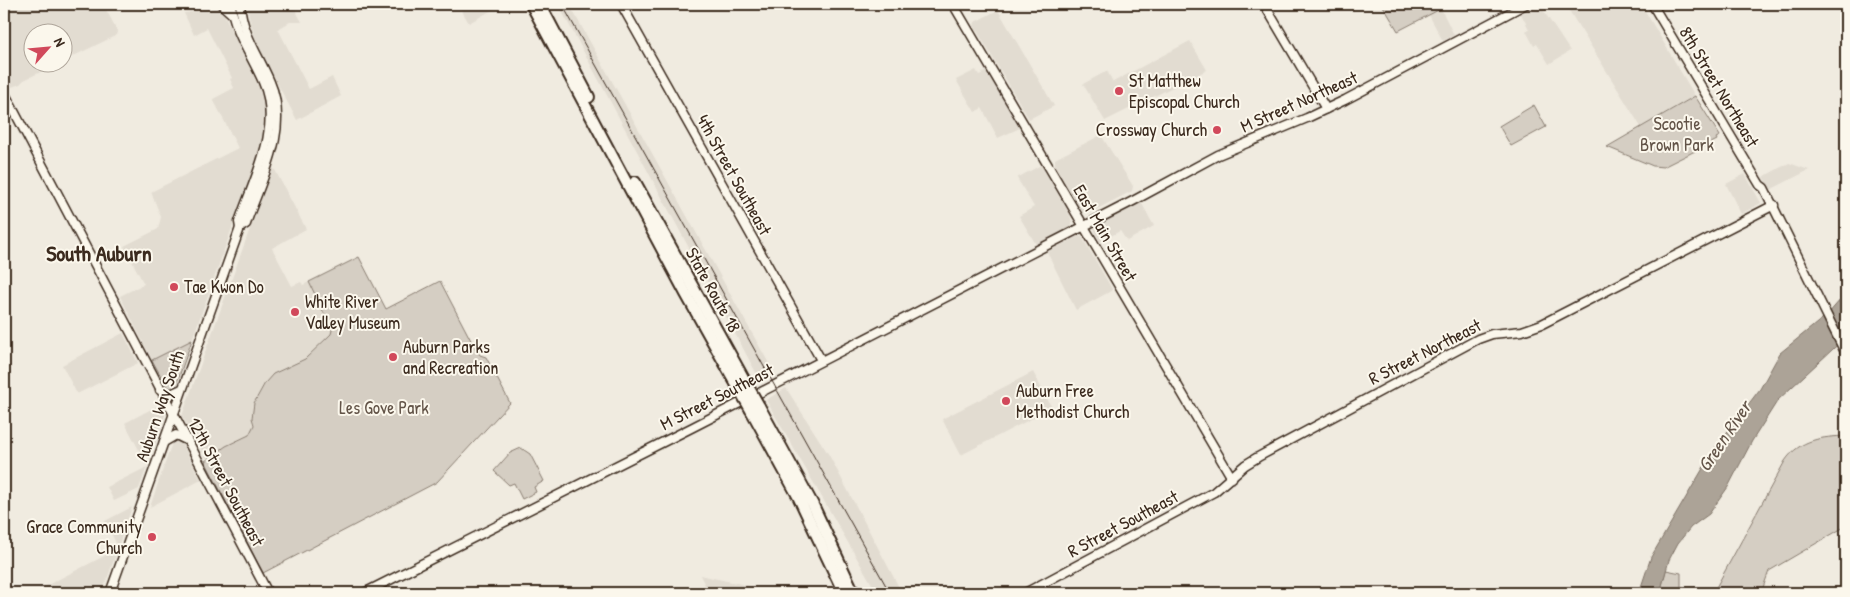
<svg xmlns="http://www.w3.org/2000/svg" width="1850" height="597" font-family="'Patrick Hand',sans-serif">
<style>
.built{fill:#e2dcd1;fill-rule:evenodd}
.green{fill:#d5cec3;stroke:#887c70}
.water{fill:#aca397;stroke:#7f7367}
.lines{fill:none;stroke-linecap:round;stroke-linejoin:round}
.secondary-casing{stroke:#3b2a1e;stroke-width:11}
.highway-casing{stroke:#3b2a1e;stroke-width:14}
.secondary{stroke:#fbf7ec;stroke-width:8}
.highway{stroke:#fbf7ec;stroke-width:10}
.rail{stroke:#3b2a1e;stroke-width:1}
.highway-bridge-casing{stroke:#3b2a1e;stroke-width:14;stroke-linecap:butt}
.highway-bridge{stroke:#fbf7ec;stroke-width:10}
.poi-dot{fill:#d1495b;stroke:#fbf7ec;stroke-width:2}
.labels{text-anchor:middle;stroke-width:4;stroke-linejoin:round;paint-order:stroke}
.poi-label{font-size:18px;fill:#3b2a1e;stroke:#fbf7ec;text-anchor:start}
.street-label{font-size:18px;fill:#3b2a1e;stroke:#fbf7ec}
.park-label{font-size:18px;fill:#625347;stroke:#fbf7ec}
.water-label{font-size:19px;font-style:italic;fill:#635448;stroke:#fbf7ec}
.district-label{font-size:22px;font-weight:bold;fill:#3b2a1e;stroke:#fbf7ec}
</style>
<rect width="100%" height="100%" fill="#f0ebe0"/>
<filter id="ink" filterUnits="userSpaceOnUse"><feTurbulence type="fractalNoise" baseFrequency=".02" numOctaves="2"/><feDisplacementMap in="SourceGraphic" scale="10" xChannelSelector="R" yChannelSelector="G"/><feConvolveMatrix kernelMatrix="1 2 1 2 8 2 1 2 1" color-interpolation-filters="sRGB"/></filter>
<g filter="url(#ink)">
<g class="built">
<path d="M 4,4 L 103,4 L 118,32 L 117,35 L 24,80 L 20,84 L 9,88 L 4,81 ZM 32,32 L 62,32 L 62,62 L 32,62 Z"/>
<path d="M 249,4 L 292,4 L 302,22 L 290,22 L 278,29 L 309,89 L 332,77 L 341,96 L 297,120 L 258,48 L 249,17 L 247,6 Z"/>
<path d="M 462,4 L 503,4 L 469,23 L 459,6 Z"/>
<path d="M 558,4 L 569,4 L 777,378 L 760,380 Z"/>
<path d="M 1536,4 L 1539,4 L 1570,51 L 1549,64 L 1537,44 L 1534,46 L 1526,31 L 1529,29 L 1521,14 Z"/>
<path d="M 1565,4 L 1641,4 L 1695,96 L 1641,127 Z"/>
<path d="M 215,8 L 223,12 L 261,91 L 266,109 L 264,139 L 192,340 L 152,360 L 120,296 L 144,284 L 124,246 L 158,229 L 161,217 L 151,192 L 238,148 L 213,99 L 234,88 L 230,79 L 232,78 L 207,28 L 194,35 L 184,13 Z"/>
<path d="M 1441,9 L 1454,35 L 1443,41 L 1429,15 Z"/>
<path d="M 998,10 L 1054,106 L 1029,119 L 974,26 L 975,22 Z"/>
<path d="M 1190,41 L 1207,70 L 1105,121 L 1083,84 L 1107,71 L 1113,82 Z"/>
<path d="M 976,70 L 979,75 L 987,71 L 1020,128 L 998,138 L 982,108 L 975,112 L 956,80 Z"/>
<path d="M 1101,135 L 1133,186 L 1132,191 L 1089,213 L 1085,213 L 1081,210 L 1055,165 L 1055,159 Z"/>
<path d="M 1789,163 L 1809,170 L 1770,190 L 1763,177 Z"/>
<path d="M 1041,165 L 1070,215 L 1072,222 L 1071,227 L 1037,246 L 1019,216 L 1034,207 L 1017,178 Z"/>
<path d="M 272,168 L 275,170 L 306,229 L 272,248 L 292,286 L 301,282 L 303,285 L 309,282 L 333,330 L 331,334 L 305,359 L 273,374 L 265,383 L 256,398 L 252,418 L 253,429 L 249,435 L 226,446 L 218,453 L 206,458 L 182,416 Z"/>
<path d="M 1745,174 L 1761,203 L 1741,214 L 1726,184 Z"/>
<path d="M 1141,202 L 1154,226 L 1127,241 L 1120,231 L 1100,242 L 1095,232 L 1094,226 Z"/>
<path d="M 1078,236 L 1082,237 L 1112,289 L 1111,291 L 1076,310 L 1047,252 Z"/>
<path d="M 123,333 L 138,363 L 77,394 L 62,365 Z"/>
<path d="M 1033,372 L 1052,408 L 961,455 L 942,419 Z"/>
<path d="M 786,388 L 829,455 L 902,593 L 877,593 L 766,400 Z"/>
<path d="M 159,405 L 163,408 L 165,415 L 155,445 L 140,452 L 125,423 Z"/>
<path d="M 176,439 L 180,439 L 201,480 L 150,507 L 173,440 Z"/>
<path d="M 147,467 L 139,489 L 114,501 L 107,487 Z"/>
<path d="M 132,507 L 118,547 L 105,521 Z"/>
<path d="M 118,549 L 102,593 L 32,593 Z"/>
<path d="M 700,575 L 781,593 L 709,593 Z"/>
</g>
<g class="green">
<path d="M 1382,4 L 1450,4 L 1398,31 Z"/>
<path d="M 1695,96 L 1720,136 L 1716,138 L 1717,140 L 1663,167 L 1653,166 L 1607,147 Z"/>
<path d="M 1534,105 L 1546,127 L 1511,146 L 1499,126 Z"/>
<path d="M 359,257 L 386,309 L 440,281 L 476,350 L 480,355 L 486,357 L 510,403 L 437,482 L 263,573 L 205,461 L 226,446 L 249,435 L 254,425 L 252,418 L 254,403 L 265,383 L 273,374 L 305,359 L 331,334 L 332,330 L 309,282 Z"/>
<path d="M 192,340 L 175,388 L 171,390 L 168,389 L 152,360 Z"/>
<path d="M 1846,436 L 1846,526 L 1769,571 L 1761,593 L 1713,593 L 1785,461 C 1800,439 1822,437 1846,436 Z"/>
<path d="M 521,448 L 530,454 L 544,481 L 534,487 L 536,492 L 522,499 L 514,483 L 509,485 L 494,471 L 510,453 Z"/>
<path d="M 1666,570 L 1681,573 L 1681,593 L 1660,593 Z"/>
</g>
<path class="water" d="M 1846,285 L 1846,337 L 1778,400 L 1752,441 L 1728,487 L 1709,514 L 1691,527 L 1678,543 L 1669,560 L 1660,593 L 1639,593 L 1651,557 L 1715,448 L 1760,389 L 1780,353 L 1828,314 L 1841,299 Z"/>
<g class="lines">
<g class="secondary-casing">
<g id="secondary">
<path d="M 221,4 L 232,14"/>
<path d="M 621,4 L 821,360"/>
<path d="M 953,4 L 1232,478"/>
<path d="M 1264,4 L 1326,109"/>
<path d="M 1652,4 L 1760,185 L 1764,188 L 1846,354"/>
<path d="M 4,92 L 268,593"/>
<path d="M 240,228 L 246,224 L 248,218 C 263,176 290,128 270,82 C 259,56 242,33 240,4"/>
<path d="M 160,390 L 171,394 L 182,389"/>
<path d="M 164,442 L 176,435 L 186,440"/>
<path d="M 110,593 L 240,228 L 239,222 C 254,178 283,127 263,82 C 252,56 234,32 231,4"/>
<path d="M 364,593 L 693,427 L 1133,201 L 1218,155 L 1307,118 L 1345,100 L 1526,4"/>
<path d="M 1025,593 L 1214,492 L 1245,465 L 1258,457 L 1478,339 L 1492,334 L 1522,331 L 1542,324 L 1774,205"/>
</g>
</g>
<g class="highway-casing">
<g id="highway">
<path d="M 531,4 L 686,294 L 738,387"/>
<path d="M 540,4 L 589,97"/>
<path d="M 635,182 L 746,383"/>
<path d="M 759,406 L 813,505 L 854,593"/>
<path d="M 751,410 L 798,496 L 844,593"/>
</g>
</g>
<use href="#secondary" class="secondary"/>
<use href="#highway" class="highway"/>
<path class="rail" d="M 562,4 L 890,593"/>
<g class="highway-bridge-casing">
<g id="highway-bridge">
<path d="M 746,383 L 759,406"/>
<path d="M 738,387 L 751,410"/>
</g>
</g>
<use href="#highway-bridge" class="highway-bridge"/>
</g>
</g>
<g class="poi-dot">
<circle cx="1119" cy="91" r="5"/>
<circle cx="1217" cy="130" r="5"/>
<circle cx="174" cy="287" r="5"/>
<circle cx="295" cy="312" r="5"/>
<circle cx="393" cy="357" r="5"/>
<circle cx="1006" cy="401" r="5"/>
<circle cx="152" cy="537" r="5"/>
</g>
<g class="labels">
<g class="poi-label">
<text x="1129" y="87">St Matthew<tspan x="1129" dy="21">Episcopal Church</tspan></text>
<text x="1207" y="136" text-anchor="end">Crossway Church</text>
<text x="184" y="293">Tae Kwon Do</text>
<text x="305" y="308">White River<tspan x="305" dy="21">Valley Museum</tspan></text>
<text x="403" y="353">Auburn Parks<tspan x="403" dy="21">and Recreation</tspan></text>
<text x="1016" y="397">Auburn Free<tspan x="1016" dy="21">Methodist Church</tspan></text>
<text x="142" y="533" text-anchor="end">Grace Community<tspan x="142" dy="21">Church</tspan></text>
</g>
<g class="street-label">
<text transform="translate(1719 87) rotate(59)" y="6">8th Street Northeast</text>
<text transform="translate(1299 102) rotate(-24)" y="6">M Street Northeast</text>
<text transform="translate(734 175) rotate(61)" y="6">4th Street Southeast</text>
<text transform="translate(1105 233) rotate(60)" y="6">East Main Street</text>
<text transform="translate(713 290) rotate(61)" y="6">State Route 18</text>
<text transform="translate(1425 352) rotate(-27)" y="6">R Street Northeast</text>
<text transform="translate(717 397) rotate(-27)" y="6">M Street Southeast</text>
<text transform="translate(160 406) rotate(-71)" y="6">Auburn Way South</text>
<text transform="translate(226 482) rotate(62)" y="6">12th Street Southeast</text>
<text transform="translate(1123 524) rotate(-28)" y="6">R Street Southeast</text>
</g>
<g class="park-label">
<text x="1677" y="130">Scootie<tspan x="1677" dy="21">Brown Park</tspan></text>
<text x="384" y="414">Les Gove Park</text>
</g>
<g class="water-label">
<text transform="translate(1724 436) rotate(-56)" y="7">Green River</text>
</g>
<g class="district-label">
<text x="99" y="261">South Auburn</text>
</g>
</g>
<rect width="1850" height="597" fill="none" stroke="#fbf7ec" stroke-width="20"/>
<rect x="10" y="10" width="1830" height="577" fill="none" stroke="#3b2a1e" stroke-width="2" filter="url(#ink)"/>
<g transform="translate(48 48) rotate(63)"><circle r="24" fill="#fbf7ec" stroke="#aea59a"/>
<path d="M0-4L9 19L0 12L-9 19Z" fill="#d1495b"/>
<text y="-8" font-size="14" font-weight="bold" text-anchor="middle" fill="#3b2a1e">N</text>
</g>
</svg>
